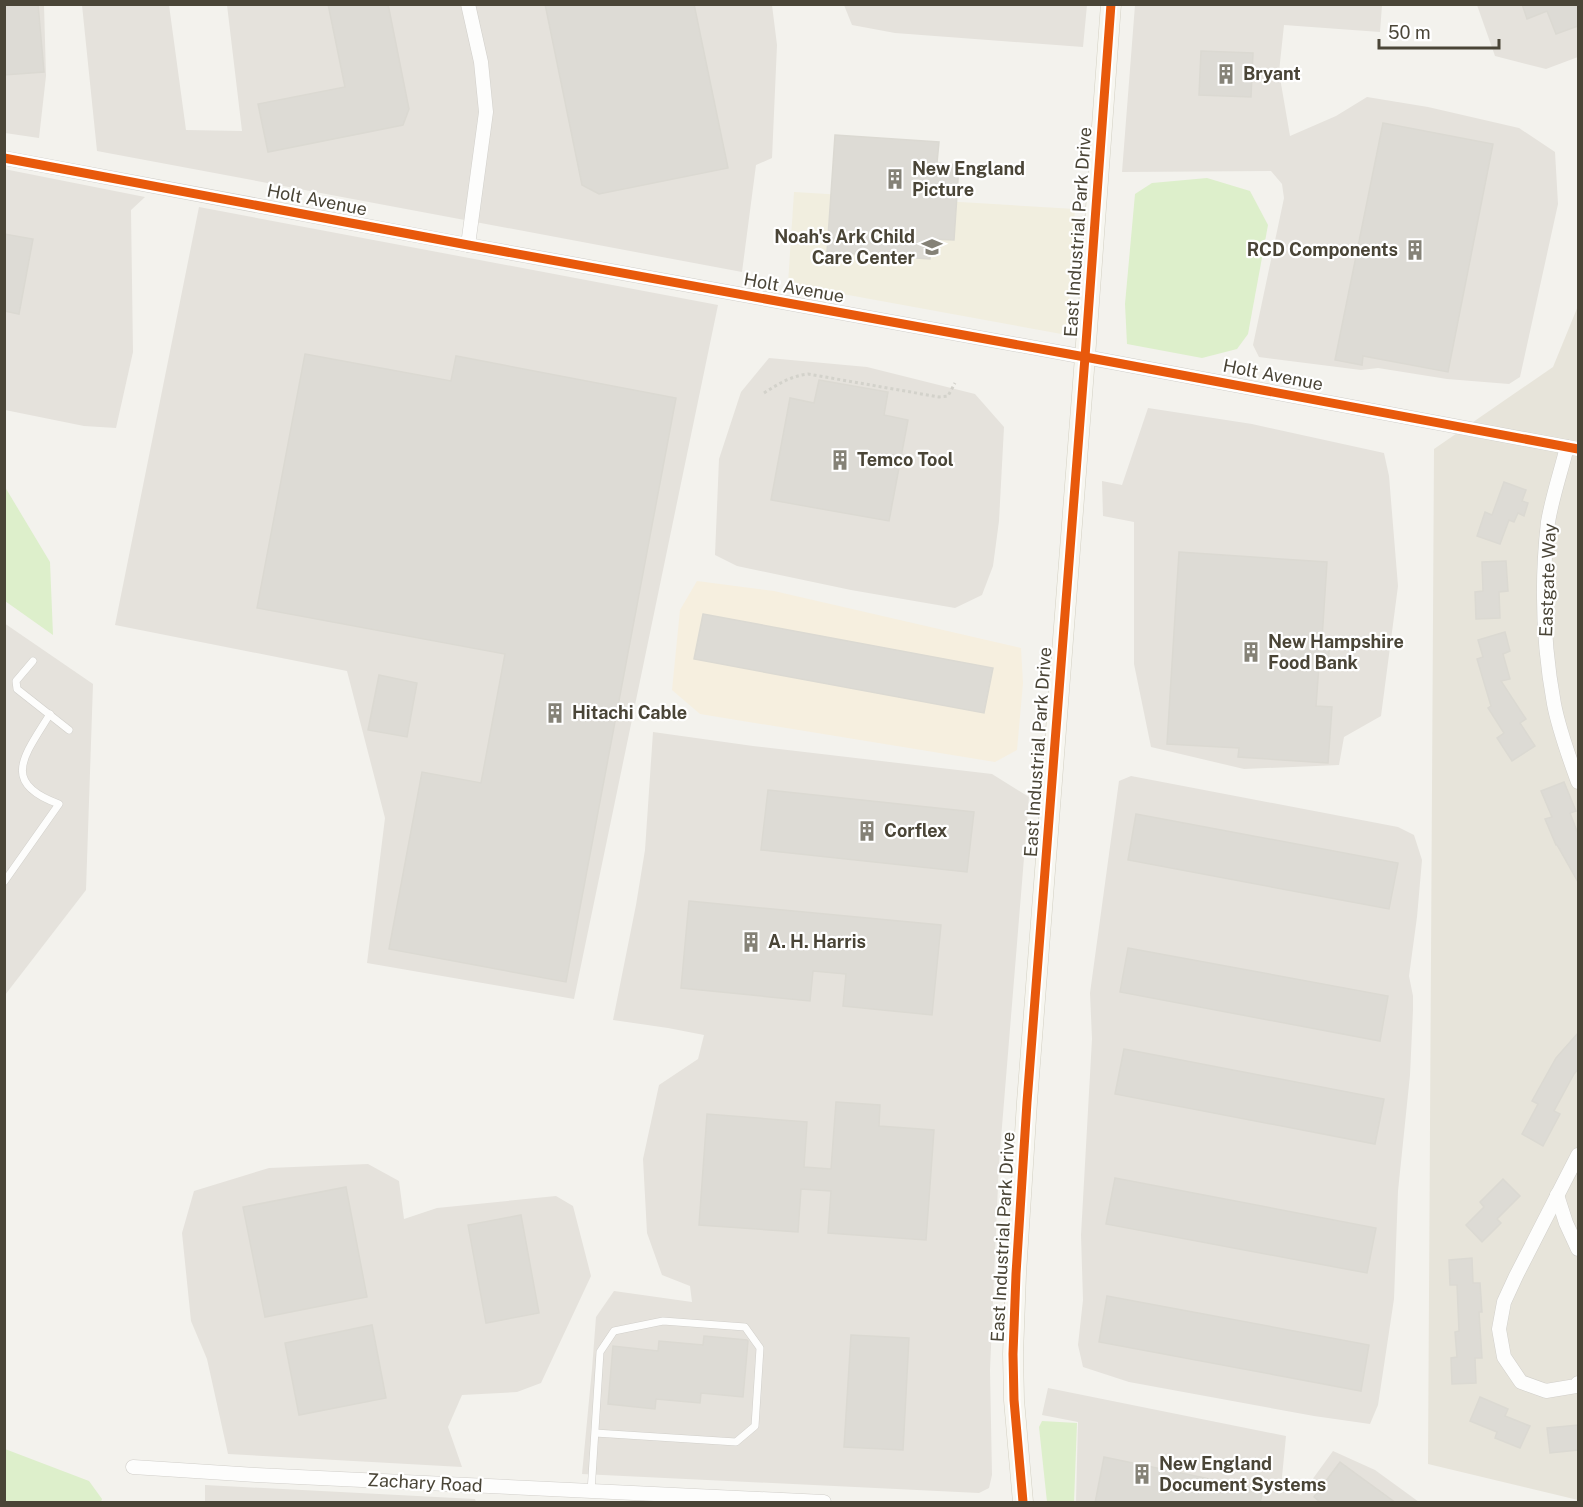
<svg xmlns="http://www.w3.org/2000/svg" width="1583" height="1507" font-family="'Public Sans',sans-serif">
<style>
.residential{fill:#e7e4da}
.commercial{fill:#f6efdf}
.industrial{fill:#e5e2dc}
.education{fill:#f1eedf}
.green{fill:#ddefcb}
.building{fill:#dddbd5;stroke:#dbd9d2;stroke-width:1.5}
.lines{fill:none;stroke-linecap:round;stroke-linejoin:round}
.lane-casing{stroke:#d1cfca;stroke-width:8}
.street-casing{stroke:#d1cfca;stroke-width:15}
.secondary-casing{stroke:#d3d0c3;stroke-width:21}
.path{stroke:#d3d2cb;stroke-width:3;stroke-dasharray:3 3;stroke-linecap:butt}
.lane{stroke:#fdfdfc;stroke-width:7}
.street{stroke:#fdfdfc;stroke-width:14}
.secondary{stroke:#f7f6f0;stroke-width:20}
.cycleway-casing{stroke:#fff;stroke-width:13}
.cycleway{stroke:#e8590c;stroke-width:9}
.labels{text-anchor:middle;stroke-width:4.5;stroke-linejoin:round;paint-order:stroke}
.poi-label{font-size:18px;font-weight:bold;fill:#4a4537;stroke:#fff;text-anchor:start}
.street-label{font-size:18px;fill:#4a4537;stroke:#fff}
</style>
<rect width="100%" height="100%" fill="#f3f2ed"/>
<path class="residential" d="M 1578,306 L 1578,1500 L 1428,1464 L 1434,449 L 1553,367 Z"/>
<path class="commercial" d="M 697,581 L 774,591 L 1021,648 L 1023,683 L 1017,750 L 995,762 L 700,714 L 672,690 L 680,610 Z"/>
<g class="industrial">
<path d="M 4,5 L 44,5 L 46,76 L 39,138 L 5,133 Z"/>
<path d="M 82,5 L 169,5 L 186,130 L 242,131 L 227,5 L 772,5 L 777,45 L 772,158 L 756,165 L 742,272 L 97,151 Z"/>
<path d="M 844,5 L 844,4 L 1087,5 L 1083,47 L 895,33 L 852,25 Z"/>
<path d="M 1135,5 L 1382,5 L 1380,32 L 1284,25 L 1279,72 L 1290,136 L 1336,116 L 1367,97 L 1428,107 L 1519,128 L 1555,152 L 1558,204 L 1520,377 L 1509,384 L 1447,379 L 1378,368 L 1361,370 L 1259,357 L 1253,345 L 1284,198 L 1282,184 L 1271,171 L 1122,172 Z"/>
<path d="M 1477,5 L 1578,5 L 1578,57 L 1546,69 L 1495,56 Z"/>
<path d="M 4,169 L 145,197 L 131,210 L 133,352 L 116,428 L 84,426 L 5,410 Z"/>
<path d="M 199,207 L 718,305 L 574,999 L 367,963 L 385,818 L 347,671 L 115,625 Z"/>
<path d="M 769,358 L 867,367 L 975,394 L 1004,427 L 999,521 L 993,566 L 982,595 L 955,608 L 851,590 L 737,566 L 715,555 L 719,459 L 741,392 Z"/>
<path d="M 1148,408 L 1252,424 L 1384,453 L 1389,476 L 1398,586 L 1381,716 L 1344,737 L 1339,765 L 1244,769 L 1151,747 L 1134,664 L 1134,522 L 1103,516 L 1102,481 L 1122,485 Z"/>
<path d="M 4,623 L 93,684 L 86,890 L 5,995 Z"/>
<path d="M 653,732 L 753,746 L 992,774 L 1029,797 L 999,1163 L 990,1370 L 992,1475 L 989,1488 L 979,1493 L 582,1474 L 592,1369 L 596,1317 L 614,1291 L 692,1302 L 690,1286 L 662,1275 L 647,1233 L 643,1159 L 659,1085 L 698,1059 L 704,1035 L 668,1028 L 613,1020 L 636,905 L 645,850 Z"/>
<path d="M 1131,776 L 1398,827 L 1414,835 L 1422,860 L 1417,917 L 1409,976 L 1413,996 L 1413,1010 L 1410,1075 L 1398,1191 L 1394,1299 L 1378,1405 L 1370,1424 L 1314,1416 L 1129,1382 L 1083,1367 L 1078,1345 L 1083,1300 L 1081,1235 L 1092,1039 L 1090,993 L 1119,781 Z"/>
<path d="M 368,1164 L 399,1181 L 404,1219 L 437,1208 L 556,1196 L 573,1206 L 591,1276 L 541,1383 L 517,1392 L 462,1395 L 448,1427 L 462,1467 L 228,1454 L 207,1359 L 191,1321 L 182,1233 L 194,1191 L 269,1168 Z"/>
<path d="M 1048,1388 L 1286,1436 L 1281,1487 L 1301,1495 L 1333,1451 L 1375,1470 L 1419,1502 L 1076,1502 L 1078,1422 L 1042,1415 Z"/>
<path d="M 205,1485 L 475,1499 L 476,1502 L 205,1502 Z"/>
</g>
<path class="education" d="M 794,192 L 1075,209 L 1067,335 L 788,284 Z"/>
<g class="green">
<path d="M 1207,178 L 1250,191 L 1268,225 L 1248,334 L 1237,349 L 1202,358 L 1127,344 L 1125,304 L 1135,194 L 1152,183 Z"/>
<path d="M 5,487 L 50,562 L 53,635 L 5,601 Z"/>
<path d="M 1042,1421 L 1077,1423 L 1074,1502 L 1047,1502 L 1039,1427 Z"/>
<path d="M 5,1449 L 89,1481 L 102,1499 L 101,1502 L 5,1502 Z"/>
</g>
<g class="building">
<path d="M 4,4 L 38,4 L 44,72 L 4,75 Z"/>
<path d="M 328,4 L 388,4 L 409,109 L 403,125 L 268,152 L 258,104 L 345,87 Z"/>
<path d="M 545,4 L 694,4 L 728,168 L 599,194 L 582,185 Z"/>
<path d="M 1522,4 L 1576,4 L 1578,11 L 1578,26 L 1556,34 L 1547,11 L 1527,19 Z"/>
<path d="M 1201,51 L 1253,53 L 1251,97 L 1199,95 Z"/>
<path d="M 1383,123 L 1493,144 L 1448,372 L 1363,356 L 1362,365 L 1335,360 Z"/>
<path d="M 835,135 L 939,142 L 937,163 L 959,165 L 954,240 L 931,239 L 930,259 L 827,252 Z"/>
<path d="M 4,234 L 33,239 L 19,314 L 4,311 Z"/>
<path d="M 305,354 L 451,381 L 456,356 L 676,398 L 566,982 L 389,949 L 422,772 L 481,783 L 505,654 L 257,608 Z"/>
<path d="M 819,380 L 888,392 L 884,415 L 908,420 L 889,521 L 771,500 L 790,398 L 814,403 Z"/>
<path d="M 1504,482 L 1526,490 L 1522,501 L 1528,503 L 1524,516 L 1518,513 L 1514,522 L 1509,520 L 1500,544 L 1477,536 L 1485,512 L 1492,515 Z"/>
<path d="M 1179,552 L 1327,562 L 1322,639 L 1330,639 L 1328,665 L 1319,665 L 1316,706 L 1332,707 L 1328,763 L 1238,757 L 1239,748 L 1167,744 Z"/>
<path d="M 1506,561 L 1508,591 L 1499,592 L 1500,618 L 1476,619 L 1475,592 L 1483,591 L 1482,562 Z"/>
<path d="M 703,614 L 993,668 L 984,713 L 694,659 Z"/>
<path d="M 1505,632 L 1510,651 L 1503,654 L 1510,679 L 1501,681 L 1526,719 L 1520,723 L 1535,746 L 1512,761 L 1497,738 L 1504,733 L 1488,708 L 1491,706 L 1477,659 L 1483,657 L 1478,640 Z"/>
<path d="M 379,675 L 417,683 L 407,737 L 368,730 Z"/>
<path d="M 1564,782 L 1576,811 L 1570,813 L 1578,834 L 1578,882 L 1557,845 L 1556,845 L 1545,819 L 1552,817 L 1541,791 Z"/>
<path d="M 768,790 L 974,812 L 967,872 L 761,850 Z"/>
<path d="M 1136,814 L 1398,863 L 1389,909 L 1128,860 Z"/>
<path d="M 689,901 L 941,925 L 932,1015 L 843,1006 L 846,974 L 813,971 L 810,1001 L 681,988 Z"/>
<path d="M 1128,948 L 1388,996 L 1380,1041 L 1120,992 Z"/>
<path d="M 1578,1033 L 1578,1069 L 1574,1074 L 1554,1111 L 1560,1114 L 1543,1146 L 1522,1134 L 1538,1104 L 1532,1101 L 1556,1058 Z"/>
<path d="M 1124,1049 L 1384,1099 L 1375,1144 L 1115,1094 Z"/>
<path d="M 836,1102 L 880,1105 L 879,1126 L 934,1130 L 926,1240 L 828,1233 L 831,1191 L 801,1189 L 798,1232 L 699,1225 L 707,1114 L 807,1122 L 804,1167 L 831,1169 Z"/>
<path d="M 1115,1178 L 1376,1228 L 1367,1273 L 1106,1224 Z"/>
<path d="M 1503,1179 L 1520,1196 L 1497,1219 L 1501,1223 L 1482,1242 L 1466,1225 L 1484,1207 L 1480,1202 Z"/>
<path d="M 346,1187 L 367,1297 L 265,1317 L 243,1207 Z"/>
<path d="M 521,1215 L 539,1313 L 486,1323 L 468,1225 Z"/>
<path d="M 1472,1258 L 1473,1283 L 1480,1283 L 1482,1312 L 1479,1312 L 1482,1358 L 1475,1358 L 1476,1383 L 1452,1384 L 1451,1358 L 1457,1357 L 1455,1332 L 1459,1331 L 1457,1285 L 1450,1285 L 1449,1260 Z"/>
<path d="M 1107,1296 L 1369,1345 L 1361,1391 L 1099,1342 Z"/>
<path d="M 372,1325 L 386,1398 L 299,1415 L 285,1343 Z"/>
<path d="M 851,1335 L 909,1338 L 903,1450 L 844,1447 Z"/>
<path d="M 704,1336 L 747,1340 L 748,1341 L 743,1397 L 701,1393 L 700,1403 L 656,1399 L 655,1409 L 608,1404 L 613,1346 L 658,1351 L 659,1341 L 703,1345 Z"/>
<path d="M 1480,1397 L 1508,1409 L 1505,1416 L 1530,1426 L 1520,1448 L 1495,1438 L 1497,1432 L 1470,1421 Z"/>
<path d="M 1578,1425 L 1578,1450 L 1550,1453 L 1547,1428 Z"/>
<path d="M 1104,1457 L 1263,1490 L 1260,1503 L 1095,1503 Z"/>
<path d="M 1340,1462 L 1396,1503 L 1321,1503 L 1314,1497 Z"/>
</g>
<g class="lines">
<g class="lane-casing">
<g id="lane">
<path d="M 33,661 L 16,681 L 17,689 L 69,730"/>
<path d="M 4,882 L 59,804 C 0,783 24,756 50,714"/>
<path d="M 591,1492 L 600,1352 L 614,1331 L 663,1321 L 745,1327 L 760,1348 L 755,1426 L 736,1442 L 595,1433"/>
</g>
</g>
<g class="street-casing">
<g id="street">
<path d="M 4,158 L 468,245 L 1085,357 L 1578,449"/>
<path d="M 468,245 L 486,112 L 481,62 L 468,4"/>
<path d="M 1567,447 C 1561,471 1552,498 1548,522 C 1541,583 1543,644 1554,704 C 1559,730 1569,757 1578,782"/>
<path d="M 1578,1155 L 1516,1276 L 1504,1302 L 1499,1329 L 1504,1357 L 1521,1382 L 1546,1391 L 1576,1386 L 1578,1383"/>
<path d="M 1557,1195 L 1566,1223 L 1578,1249"/>
<path d="M 133,1467 L 256,1475 L 824,1502"/>
</g>
</g>
<g class="secondary-casing">
<path id="secondary" d="M 1023,1502 L 1014,1400 L 1013,1354 L 1016,1274 L 1027,1102 L 1085,357 L 1111,4"/>
</g>
<path class="path" d="M 764,393 C 778,384 791,376 808,374 L 939,397 L 948,396 L 955,383"/>
<use href="#lane" class="lane"/>
<use href="#street" class="street"/>
<use href="#secondary" class="secondary"/>
<g class="cycleway-casing">
<g id="cycleway">
<path d="M 4,158 L 468,245 L 1085,357 L 1578,449"/>
<path d="M 1023,1502 L 1014,1400 L 1013,1354 L 1016,1274 L 1027,1102 L 1085,357 L 1111,4"/>
</g>
</g>
<use href="#cycleway" class="cycleway"/>
</g>
<defs>
<g id="building-bare" transform="scale(1.62)"><path d="M-4-6H4V6H1V3H-1V6H-4ZM-2.5-4.3h1.7v1.8h-1.7ZM.8-4.3h1.7v1.8H.8ZM-2.5-1h1.7V.8h-1.7ZM.8-1h1.7V.8H.8Z" fill="#858277" stroke="#fff" stroke-width="2.5" paint-order="stroke"/></g>
<g id="school-bare" transform="scale(1.62)"><path d="M0-5L7-2L0 1L-7-2ZM-4 1L0 2.5L4 1V4Q0 6-4 4Z" fill="#858277" stroke="#fff" stroke-width="2.5" paint-order="stroke"/></g>
</defs>
<g fill-rule="evenodd">
<use href="#building-bare" x="1226" y="74"/>
<use href="#building-bare" x="895" y="179"/>
<use href="#school-bare" x="932" y="247"/>
<use href="#building-bare" x="1415" y="250"/>
<use href="#building-bare" x="840" y="460"/>
<use href="#building-bare" x="1251" y="652"/>
<use href="#building-bare" x="555" y="713"/>
<use href="#building-bare" x="867" y="831"/>
<use href="#building-bare" x="751" y="942"/>
<use href="#building-bare" x="1142" y="1474"/>
</g>
<g class="labels">
<g class="poi-label">
<text x="1243" y="80">Bryant</text>
<text x="912" y="175">New England<tspan x="912" dy="21">Picture</tspan></text>
<text x="915" y="243" text-anchor="end">Noah's Ark Child<tspan x="915" dy="21">Care Center</tspan></text>
<text x="1398" y="256" text-anchor="end">RCD Components</text>
<text x="857" y="466">Temco Tool</text>
<text x="1268" y="648">New Hampshire<tspan x="1268" dy="21">Food Bank</tspan></text>
<text x="572" y="719">Hitachi Cable</text>
<text x="884" y="837">Corflex</text>
<text x="768" y="948">A. H. Harris</text>
<text x="1159" y="1470">New England<tspan x="1159" dy="21">Document Systems</tspan></text>
</g>
<g class="street-label">
<text transform="translate(317 200) rotate(11)" y="6">Holt Avenue</text>
<text transform="translate(1078 232) rotate(-86)" y="6">East Industrial Park Drive</text>
<text transform="translate(794 288) rotate(10)" y="6">Holt Avenue</text>
<text transform="translate(1273 375) rotate(11)" y="6">Holt Avenue</text>
<text transform="translate(1548 580) rotate(-88)" y="6">Eastgate Way</text>
<text transform="translate(1038 752) rotate(-86)" y="6">East Industrial Park Drive</text>
<text transform="translate(1003 1237) rotate(-87)" y="6">East Industrial Park Drive</text>
<text transform="translate(425 1483) rotate(3)" y="6">Zachary Road</text>
</g>
</g>
<rect width="1583" height="1507" fill="none" stroke="#4a4537" stroke-width="12"/>
<path d="M1379 39v9h120v-9" fill="none" stroke="#4a4537" stroke-width="3"/>
<text x="1388" y="39" font-size="18" fill="#4a4537" stroke="#ffffff" stroke-width="4.5" paint-order="stroke">50 m</text>
</svg>
